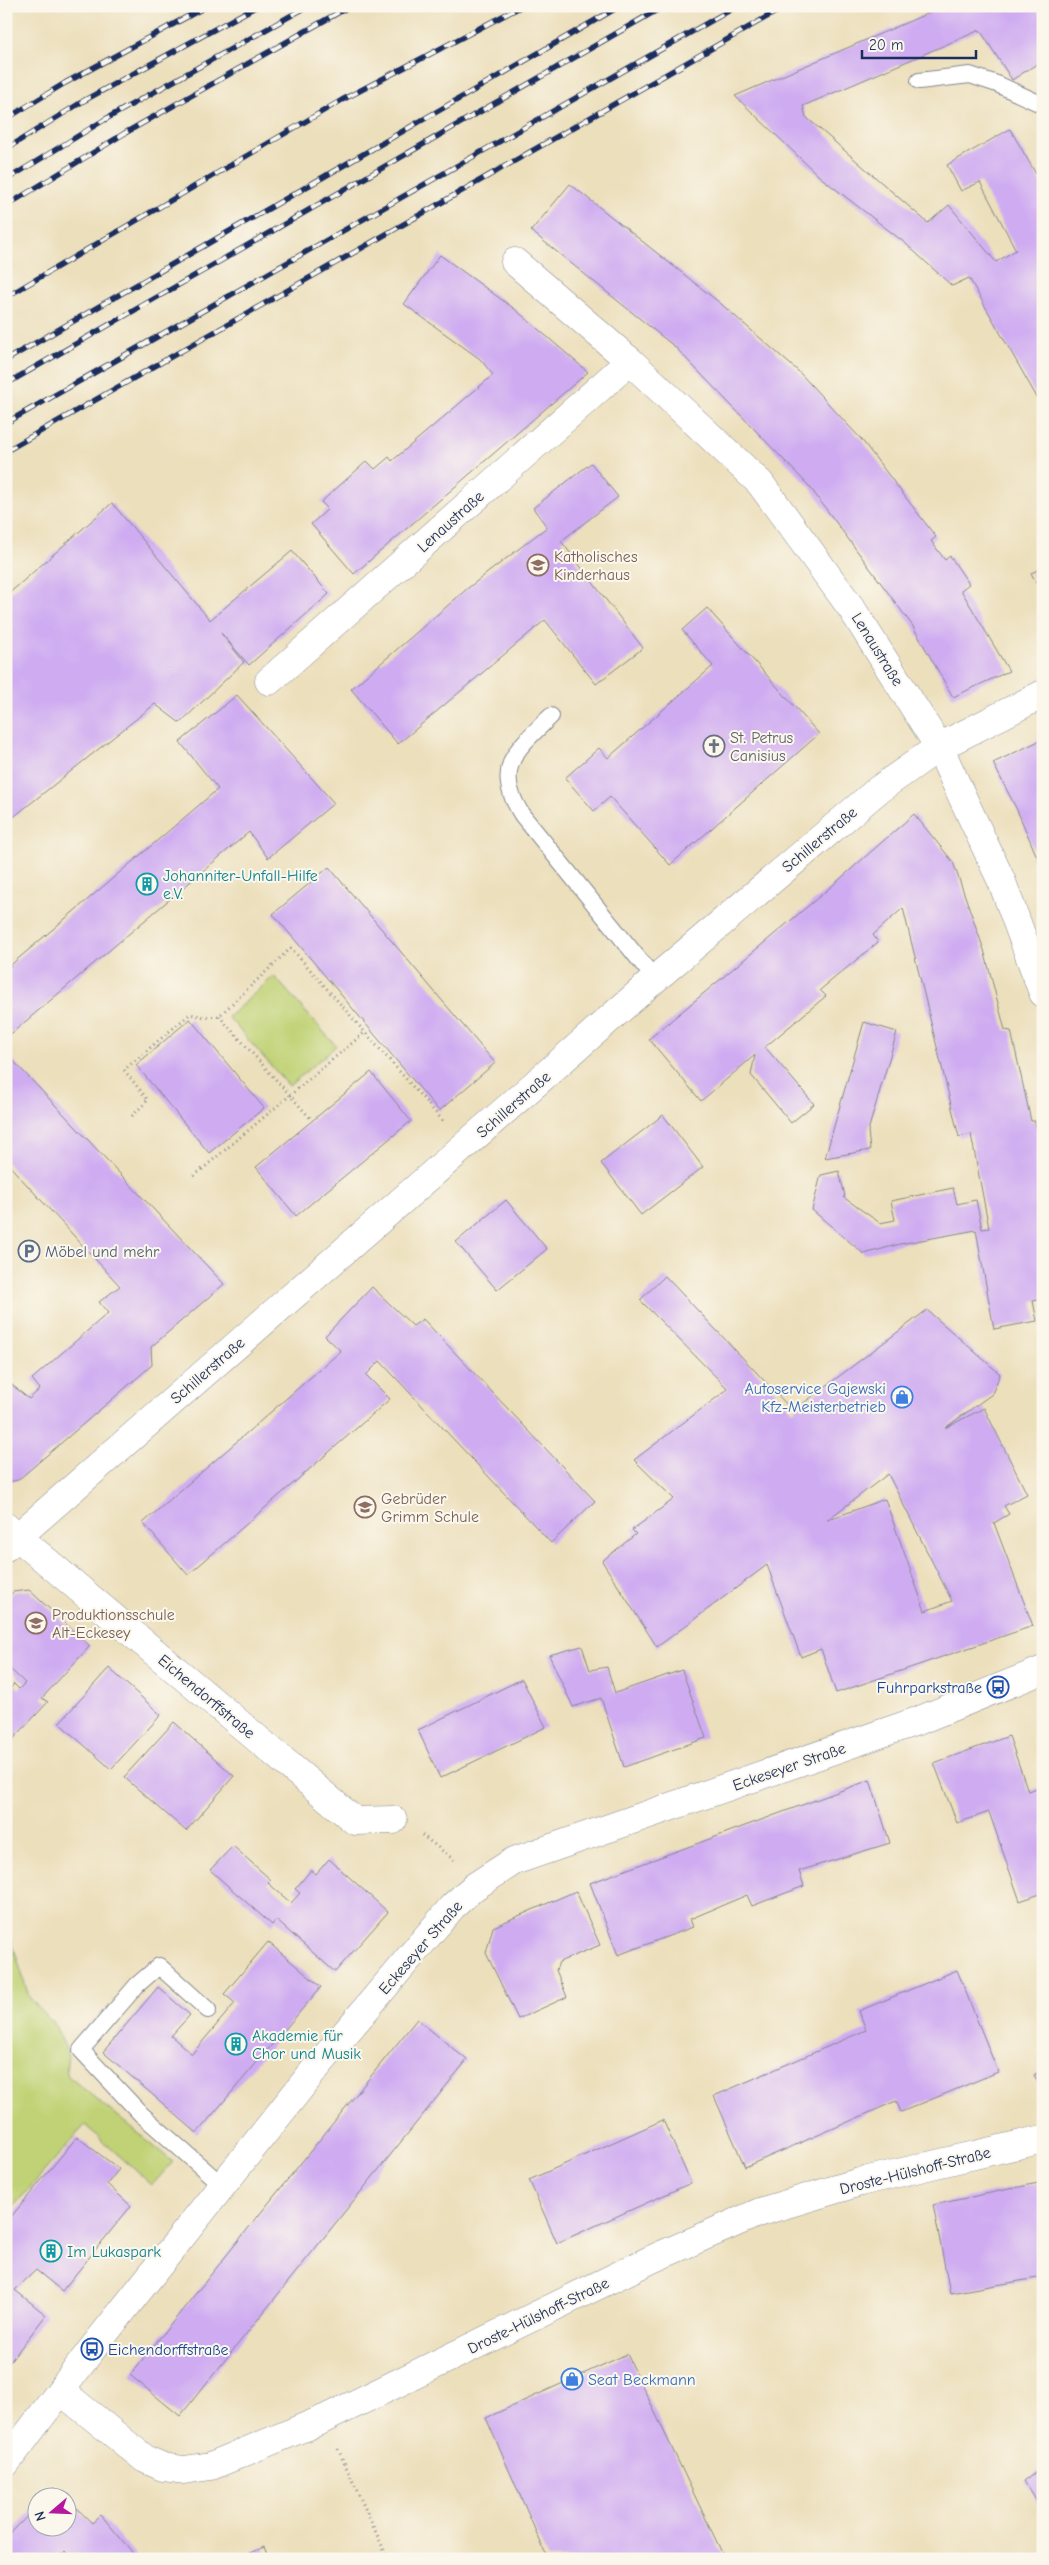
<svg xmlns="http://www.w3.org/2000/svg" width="1049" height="2565" font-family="'Comic Neue',sans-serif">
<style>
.green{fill:#c0d275;stroke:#6e806a}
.building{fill:#cfacf1;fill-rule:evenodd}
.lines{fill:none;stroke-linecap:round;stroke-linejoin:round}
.lane-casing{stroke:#84878d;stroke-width:18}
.street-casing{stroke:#84878d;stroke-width:29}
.path{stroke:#84878d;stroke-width:3;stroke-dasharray:1 4;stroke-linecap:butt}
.lane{stroke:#fff;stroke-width:16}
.street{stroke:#fff;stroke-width:28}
.rail-casing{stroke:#1b2f5e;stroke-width:5.5}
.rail{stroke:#fbf7ec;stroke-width:4;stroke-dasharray:11;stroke-linecap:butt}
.labels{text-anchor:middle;stroke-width:4;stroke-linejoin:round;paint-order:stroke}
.street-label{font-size:16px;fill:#1b2f5e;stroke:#fbf7ec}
.education-label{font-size:16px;fill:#785e54;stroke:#fbf7ec;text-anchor:start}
.worship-label{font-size:16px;fill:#5b616d;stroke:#fbf7ec;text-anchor:start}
.culture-label{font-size:16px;fill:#0d838f;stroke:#fbf7ec;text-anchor:start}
.service-label{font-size:16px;fill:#4e5e75;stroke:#fbf7ec;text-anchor:start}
.shop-label{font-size:16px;fill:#366cbe;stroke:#fbf7ec;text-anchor:end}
.transit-label{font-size:16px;fill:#164399;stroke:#fbf7ec;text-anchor:end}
</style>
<rect width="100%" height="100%" fill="#fbf7ec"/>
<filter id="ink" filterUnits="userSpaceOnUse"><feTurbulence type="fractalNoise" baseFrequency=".02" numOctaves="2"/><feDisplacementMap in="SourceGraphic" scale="10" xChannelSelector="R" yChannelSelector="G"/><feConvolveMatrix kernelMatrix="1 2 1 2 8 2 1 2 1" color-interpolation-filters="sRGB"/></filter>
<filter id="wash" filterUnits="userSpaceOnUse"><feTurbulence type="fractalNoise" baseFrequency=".0096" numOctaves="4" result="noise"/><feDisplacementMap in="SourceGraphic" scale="20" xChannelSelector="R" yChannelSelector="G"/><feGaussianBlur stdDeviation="1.12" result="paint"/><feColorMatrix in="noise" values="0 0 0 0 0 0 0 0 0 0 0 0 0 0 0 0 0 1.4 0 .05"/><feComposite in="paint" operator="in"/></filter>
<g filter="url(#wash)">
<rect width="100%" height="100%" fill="#ecdfbc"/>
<g class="green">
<path d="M 274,976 L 336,1046 L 289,1086 L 228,1017 Z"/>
<path d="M 6,1922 L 29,1997 L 47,2018 L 53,2021 L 65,2047 L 68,2055 L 66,2070 L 68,2076 L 173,2162 L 152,2185 L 85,2125 L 6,2215 Z"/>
</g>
<g id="blocks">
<g class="building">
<path d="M 945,6 L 1043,6 L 1043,60 L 1012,80 L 980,30 L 803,106 L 806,117 L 928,223 L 949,205 L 996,262 L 1016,250 L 980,182 L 961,191 L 947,165 L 1010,129 L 1043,186 L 1043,408 L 969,278 L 952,286 L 905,243 L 820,177 L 735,96 Z"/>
<path d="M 570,184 L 720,303 L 798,371 L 861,439 L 936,537 L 931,541 L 945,560 L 950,556 L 969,584 L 961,590 L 1009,671 L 953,697 L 912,625 L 809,486 L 675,347 L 531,231 Z"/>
<path d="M 440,255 L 516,310 L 588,372 L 354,574 L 311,524 L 328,509 L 321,502 L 367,461 L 375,469 L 389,457 L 392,461 L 493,375 L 480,359 L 404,304 Z"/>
<path d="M 591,463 L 618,497 L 561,541 L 643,648 L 596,684 L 545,620 L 398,744 L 351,689 L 468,588 L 547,527 L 533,508 Z"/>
<path d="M 112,503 L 210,620 L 292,551 L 329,594 L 249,665 L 221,633 L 244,662 L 180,723 L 155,704 L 6,823 L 6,596 Z"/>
<path d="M 1043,568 L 1043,596 L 1031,573 Z"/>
<path d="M 707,608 L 819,734 L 670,865 L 610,797 L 594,811 L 565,778 L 599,748 L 608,758 L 713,666 L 682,630 Z"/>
<path d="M 237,695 L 334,803 L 268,858 L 249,832 L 6,1038 L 6,969 L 218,789 L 180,742 Z"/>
<path d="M 1043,739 L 1043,871 L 1017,810 L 993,763 Z"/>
<path d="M 914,814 L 953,862 L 984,950 L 1005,1030 L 1011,1031 L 1031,1121 L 1035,1121 L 1043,1163 L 1043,1299 L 1033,1301 L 1037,1321 L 994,1329 L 976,1230 L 900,1244 L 864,1254 L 812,1210 L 821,1175 L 839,1171 L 845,1196 L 843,1197 L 880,1223 L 895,1220 L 891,1201 L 953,1188 L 957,1204 L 976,1200 L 982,1229 L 989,1228 L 971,1134 L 959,1137 L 903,908 L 873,935 L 878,942 L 820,990 L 826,996 L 765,1047 L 814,1104 L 791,1123 L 751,1075 L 755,1055 L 701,1101 L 649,1039 L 832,886 Z"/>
<path d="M 329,867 L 495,1063 L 439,1111 L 273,914 Z"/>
<path d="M 190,1019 L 264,1108 L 209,1153 L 136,1065 Z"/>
<path d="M 864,1022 L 897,1032 L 868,1131 L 870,1150 L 825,1158 Z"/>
<path d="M 6,1053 L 224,1284 L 151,1347 L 152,1365 L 18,1480 L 8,1482 L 6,1380 L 29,1399 L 40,1389 L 32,1379 L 108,1313 L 99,1302 L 120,1286 L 6,1162 Z"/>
<path d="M 371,1072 L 411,1121 L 296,1216 L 256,1167 Z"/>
<path d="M 663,1115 L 703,1167 L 641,1215 L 601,1163 Z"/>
<path d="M 506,1200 L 547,1249 L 497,1290 L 456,1242 Z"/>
<path d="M 665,1276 L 793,1411 L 927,1310 L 1000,1374 L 992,1394 L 945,1428 L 984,1408 L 1027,1494 L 1004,1506 L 1009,1514 L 994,1523 L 1033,1626 L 836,1693 L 821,1649 L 801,1657 L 767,1565 L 657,1647 L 602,1561 L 636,1534 L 632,1530 L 674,1499 L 634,1460 L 728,1389 L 640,1300 ZM 888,1474 L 952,1601 L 925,1611 L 885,1499 L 827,1520 Z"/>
<path d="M 372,1287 L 413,1326 L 423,1319 L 595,1501 L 551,1543 L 380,1361 L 366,1375 L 390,1399 L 188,1575 L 143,1523 L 341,1351 L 325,1336 Z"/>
<path d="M 29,1590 L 90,1646 L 42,1698 L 48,1702 L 6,1747 L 6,1693 L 14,1684 L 19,1689 L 25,1683 L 6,1665 L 6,1600 L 13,1592 Z"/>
<path d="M 582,1646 L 590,1670 L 607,1667 L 615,1693 L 682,1670 L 706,1738 L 624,1767 L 601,1698 L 573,1707 L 549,1655 Z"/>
<path d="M 109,1668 L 161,1715 L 111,1769 L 59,1723 Z"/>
<path d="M 522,1679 L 546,1727 L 440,1778 L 418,1730 Z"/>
<path d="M 174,1722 L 234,1776 L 186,1831 L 124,1777 Z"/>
<path d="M 1009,1736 L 1028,1791 L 1043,1786 L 1043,1893 L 1020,1901 L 989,1812 L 957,1823 L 934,1763 Z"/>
<path d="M 870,1780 L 890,1843 L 799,1871 L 804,1886 L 752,1906 L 747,1895 L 690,1919 L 693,1927 L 618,1955 L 590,1883 Z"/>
<path d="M 233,1846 L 271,1880 L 268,1883 L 291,1903 L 300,1893 L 295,1889 L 311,1870 L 316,1874 L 329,1859 L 388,1912 L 335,1972 L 276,1920 L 272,1925 L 210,1870 Z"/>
<path d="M 576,1891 L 600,1945 L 559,1962 L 556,1970 L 567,1997 L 518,2019 L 486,1953 L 493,1927 Z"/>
<path d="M 268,1942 L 321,1987 L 197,2133 L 103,2052 L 158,1987 L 190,2015 L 171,2036 L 192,2054 L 235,2003 L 224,1994 Z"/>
<path d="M 957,1970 L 998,2072 L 901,2112 L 896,2101 L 745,2167 L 714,2096 L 866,2030 L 859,2011 Z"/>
<path d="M 417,2019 L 467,2060 L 180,2416 L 130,2375 Z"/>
<path d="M 1043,2070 L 1043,2091 L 1034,2075 Z"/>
<path d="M 663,2120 L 691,2183 L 557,2243 L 529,2180 Z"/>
<path d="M 77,2137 L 119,2169 L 107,2184 L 131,2206 L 62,2291 L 36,2270 L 15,2290 L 46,2315 L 6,2367 L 6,2253 L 9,2249 L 6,2246 L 6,2223 Z"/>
<path d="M 1043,2182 L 1043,2277 L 950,2293 L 933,2205 Z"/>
<path d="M 627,2354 L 725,2559 L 548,2559 L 486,2418 Z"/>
<path d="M 1043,2467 L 1043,2511 L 1024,2481 Z"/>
<path d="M 54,2488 L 64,2498 L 45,2498 Z"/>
<path d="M 68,2500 L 92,2523 L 101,2515 L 138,2559 L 87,2559 L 84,2556 L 82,2559 L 73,2559 L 65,2551 L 60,2556 L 63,2559 L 6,2559 L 6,2538 L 38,2505 L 38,2528 L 68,2528 Z"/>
<path d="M 264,2547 L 269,2559 L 237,2559 Z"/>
</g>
</g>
</g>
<g filter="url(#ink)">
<use href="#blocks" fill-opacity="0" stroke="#84878d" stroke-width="1"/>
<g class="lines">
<g class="lane-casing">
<g id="lane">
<path d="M 919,81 L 970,75 L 997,84 L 1043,105"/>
<path d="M 551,716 C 518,748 491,767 522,815 L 655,979"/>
<path d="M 208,2010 L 159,1966 L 137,1985 L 81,2050 L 141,2114 L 223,2186"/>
</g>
</g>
<g class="street-casing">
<g id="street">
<path d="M 515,262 L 630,361 L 760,483 L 852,609 L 939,747 L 1002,882 L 1043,993"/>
<path d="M 269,681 L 630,361"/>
<path d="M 6,1527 L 355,1821 L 393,1820"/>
<path d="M 6,1547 L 655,979 L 878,790 L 939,747 L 1043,694"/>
<path d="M 61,2391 L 145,2459 L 163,2467 L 184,2470 L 211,2466 L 324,2419 L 652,2259 L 760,2212 L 860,2182 L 1043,2139"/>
<path d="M 6,2463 L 92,2349 L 316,2068 L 452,1907 L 474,1887 L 514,1861 L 920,1720 L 1043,1670"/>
</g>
</g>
<g class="path">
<path d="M 219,1016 L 312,1120"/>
<path d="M 132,1116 L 148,1100 L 124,1070 L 190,1014 L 204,1017 L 219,1016 L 291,948 L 443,1121"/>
<path d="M 194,1176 L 364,1033"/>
<path d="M 422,1835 L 454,1860"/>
<path d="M 338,2449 L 388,2559"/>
</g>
<use href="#lane" class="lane"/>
<use href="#street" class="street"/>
<g class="rail-casing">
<g id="rail">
<path d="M 6,119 L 65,83 L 207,6"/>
<path d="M 6,149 L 85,100 L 257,6"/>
<path d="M 6,180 L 104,120 L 308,6"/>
<path d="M 6,206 L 125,133 L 350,6"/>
<path d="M 6,297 L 342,100 L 522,6"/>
<path d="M 6,360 L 620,6"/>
<path d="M 6,384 L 664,6"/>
<path d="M 6,423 L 737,6"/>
<path d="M 6,451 L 786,6"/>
</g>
</g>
<use href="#rail" class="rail"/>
</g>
</g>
<defs>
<g id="school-ring" transform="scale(1.125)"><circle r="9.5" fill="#fbf7ec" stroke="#8d6e63" stroke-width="1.5"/><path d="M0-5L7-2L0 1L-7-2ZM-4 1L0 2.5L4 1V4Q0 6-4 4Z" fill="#8d6e63"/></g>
<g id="church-ring" transform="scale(1.125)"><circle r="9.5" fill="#fbf7ec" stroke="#6b7280" stroke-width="1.5"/><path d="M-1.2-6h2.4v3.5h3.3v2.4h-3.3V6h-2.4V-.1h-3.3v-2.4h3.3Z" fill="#6b7280"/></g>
<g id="building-ring" transform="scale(1.125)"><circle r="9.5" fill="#fbf7ec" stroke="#0f9aa8" stroke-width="1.5"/><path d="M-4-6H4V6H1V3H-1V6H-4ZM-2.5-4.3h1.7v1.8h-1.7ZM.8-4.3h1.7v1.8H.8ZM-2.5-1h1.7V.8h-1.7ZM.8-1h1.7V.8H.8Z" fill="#0f9aa8"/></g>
<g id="parking-ring" transform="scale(1.125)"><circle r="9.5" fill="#fbf7ec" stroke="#5c6f8a" stroke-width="1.5"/><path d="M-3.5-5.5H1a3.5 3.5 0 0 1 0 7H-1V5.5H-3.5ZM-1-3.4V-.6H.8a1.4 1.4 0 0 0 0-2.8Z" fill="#5c6f8a"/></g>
<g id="shop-ring" transform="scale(1.125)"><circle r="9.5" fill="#fbf7ec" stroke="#3f7fe0" stroke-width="1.5"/><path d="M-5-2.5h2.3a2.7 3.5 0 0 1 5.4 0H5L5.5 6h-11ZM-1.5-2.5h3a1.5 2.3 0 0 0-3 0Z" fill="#3f7fe0"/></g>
<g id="bus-ring" transform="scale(1.125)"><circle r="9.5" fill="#fbf7ec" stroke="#1a4fb4" stroke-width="1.5"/><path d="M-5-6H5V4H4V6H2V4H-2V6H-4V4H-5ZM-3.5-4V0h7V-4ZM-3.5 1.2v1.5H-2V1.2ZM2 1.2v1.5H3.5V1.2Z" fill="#1a4fb4"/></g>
</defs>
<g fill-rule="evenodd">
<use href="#school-ring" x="538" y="565"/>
<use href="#church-ring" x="714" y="746"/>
<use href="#building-ring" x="147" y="884"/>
<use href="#parking-ring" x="29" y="1251"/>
<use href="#shop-ring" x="902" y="1397"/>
<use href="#school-ring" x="365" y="1507"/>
<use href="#school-ring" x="36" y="1623"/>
<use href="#bus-ring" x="998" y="1687"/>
<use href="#building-ring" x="236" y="2044"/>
<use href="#building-ring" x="51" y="2251"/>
<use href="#bus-ring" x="92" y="2349"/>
<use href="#shop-ring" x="572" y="2379"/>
</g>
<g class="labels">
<g class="street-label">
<text transform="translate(450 521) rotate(-42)" y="6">Lenaustraße</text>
<text transform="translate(878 649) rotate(58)" y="6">Lenaustraße</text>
<text transform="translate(819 839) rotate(-40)" y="6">Schillerstraße</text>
<text transform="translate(513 1104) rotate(-41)" y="6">Schillerstraße</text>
<text transform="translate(207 1370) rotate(-41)" y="6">Schillerstraße</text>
<text transform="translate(207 1696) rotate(40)" y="6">Eichendorffstraße</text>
<text transform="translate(789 1766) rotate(-19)" y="6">Eckeseyer Straße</text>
<text transform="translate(420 1947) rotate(-49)" y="6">Eckeseyer Straße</text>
<text transform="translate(915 2170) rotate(-14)" y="6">Droste-Hülshoff-Straße</text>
<text transform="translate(538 2315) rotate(-26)" y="6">Droste-Hülshoff-Straße</text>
</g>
<g class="education-label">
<text x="554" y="562">Katholisches<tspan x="554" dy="18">Kinderhaus</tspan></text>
<text x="381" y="1504">Gebrüder<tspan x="381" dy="18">Grimm Schule</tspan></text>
<text x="52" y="1620">Produktionsschule<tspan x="52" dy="18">Alt-Eckesey</tspan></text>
</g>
<g class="worship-label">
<text x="730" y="743">St. Petrus<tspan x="730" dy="18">Canisius</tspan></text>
</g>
<g class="culture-label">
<text x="163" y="881">Johanniter-Unfall-Hilfe<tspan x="163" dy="18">e.V.</tspan></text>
<text x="252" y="2041">Akademie für<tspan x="252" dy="18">Chor und Musik</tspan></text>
<text x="67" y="2257">Im Lukaspark</text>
</g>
<g class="service-label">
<text x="45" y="1257">Möbel und mehr</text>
</g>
<g class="shop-label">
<text x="886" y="1394">Autoservice Gajewski<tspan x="886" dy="18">Kfz-Meisterbetrieb</tspan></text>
<text x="588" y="2385" text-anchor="start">Seat Beckmann</text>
</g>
<g class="transit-label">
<text x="982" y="1693">Fuhrparkstraße</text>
<text x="108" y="2355" text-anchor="start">Eichendorffstraße</text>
</g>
</g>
<rect width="1049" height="2565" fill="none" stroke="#fbf7ec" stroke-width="25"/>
<g transform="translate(52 2512) rotate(251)"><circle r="24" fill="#fbf7ec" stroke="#a1a7b3"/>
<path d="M0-4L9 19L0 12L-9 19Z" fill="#b5179e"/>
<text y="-8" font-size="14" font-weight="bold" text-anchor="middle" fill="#1b2f5e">N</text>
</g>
<path d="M862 50v8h114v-8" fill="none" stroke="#1b2f5e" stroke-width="2.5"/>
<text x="869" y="50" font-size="15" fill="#1b2f5e" stroke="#fbf7ec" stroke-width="4" paint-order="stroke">20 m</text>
</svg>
